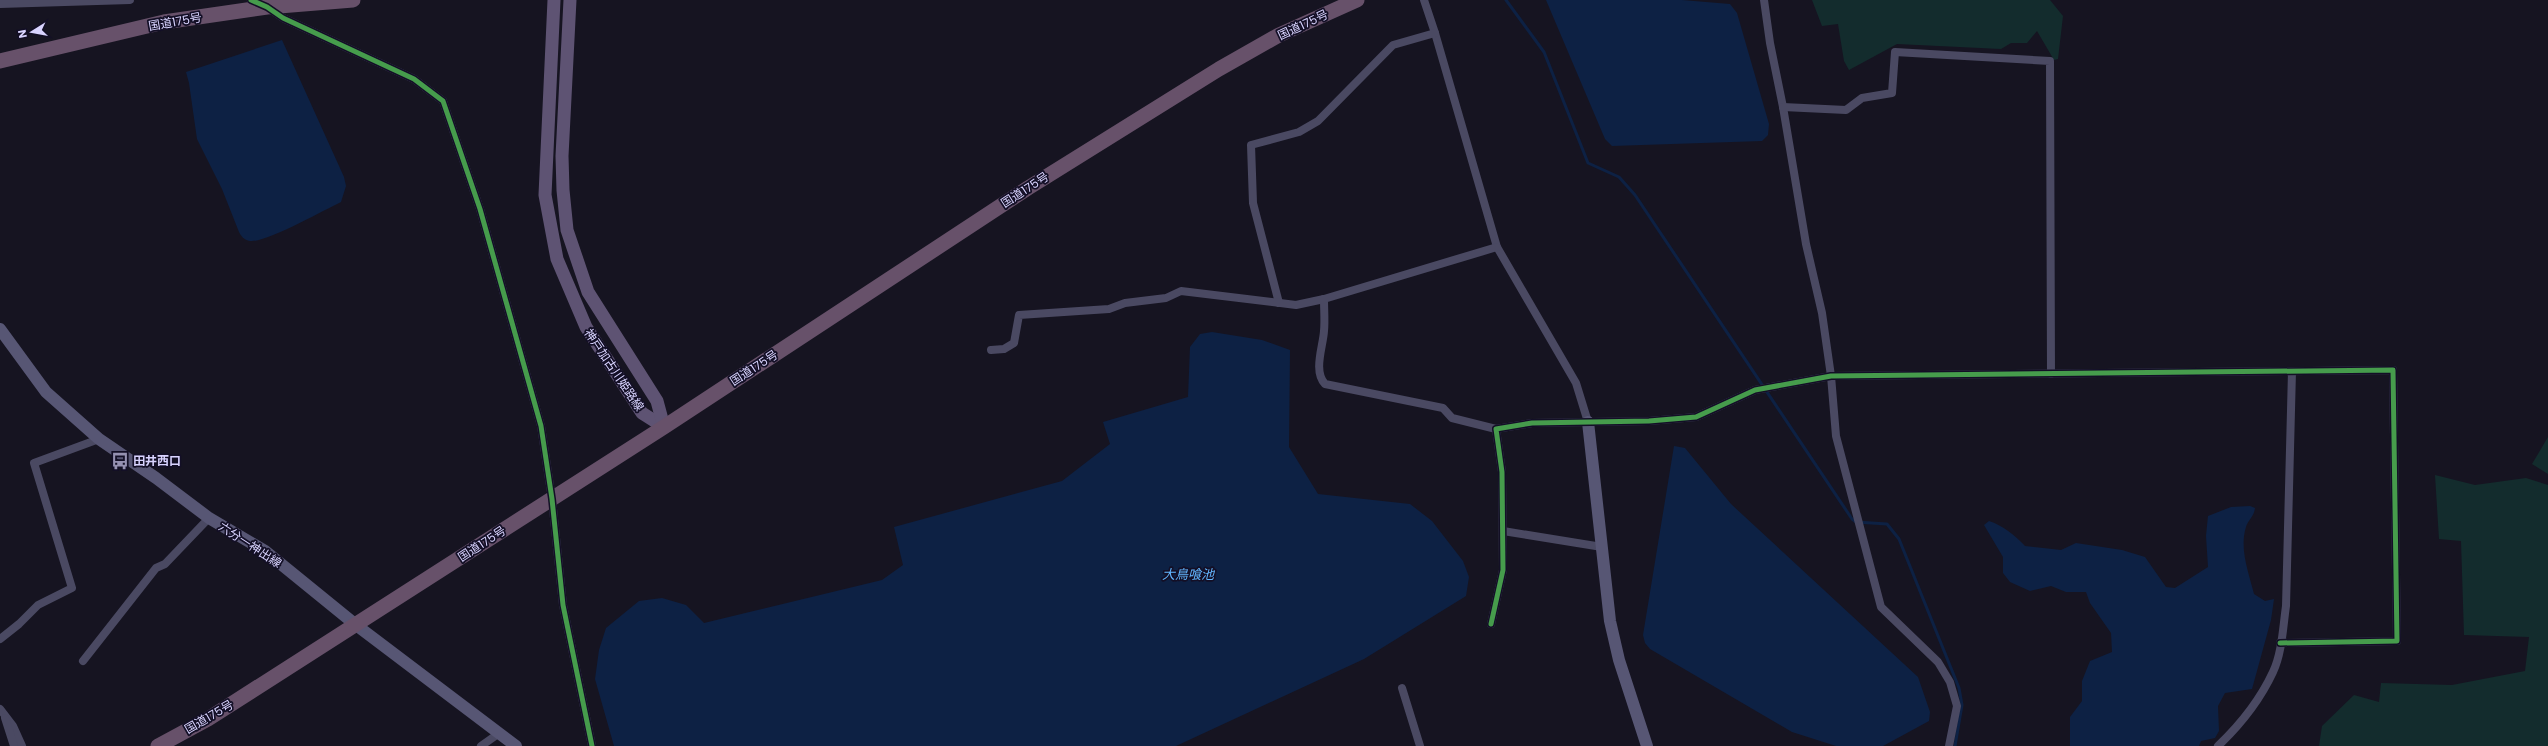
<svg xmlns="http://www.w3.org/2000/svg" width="2548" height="746" font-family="Poppins,'Noto Sans JP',sans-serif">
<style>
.green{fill:#132c2d}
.water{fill:#0d2144}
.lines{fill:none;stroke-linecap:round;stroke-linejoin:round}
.stream{stroke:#0d2144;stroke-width:3}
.street{stroke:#4a4962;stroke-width:8}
.secondary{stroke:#575674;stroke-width:12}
.primary{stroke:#5e5373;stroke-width:13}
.highway{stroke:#67516a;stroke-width:15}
.cycleway-casing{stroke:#130f26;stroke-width:8}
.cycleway{stroke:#469c4c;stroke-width:5}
.labels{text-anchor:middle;stroke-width:3.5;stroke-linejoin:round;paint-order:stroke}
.street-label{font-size:12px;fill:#d9d4ff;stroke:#130f26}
.poi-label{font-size:12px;font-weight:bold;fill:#d9d4ff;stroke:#130f26;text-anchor:start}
.water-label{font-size:13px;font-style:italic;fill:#62b6ff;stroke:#130f26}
</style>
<rect width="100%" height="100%" fill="#161421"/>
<g class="green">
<path d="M 1812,0 L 2050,0 L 2063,16 L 2058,59 L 2054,60 L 2037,31 L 2027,43 L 2011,43 L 2001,49 L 1897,44 L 1849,70 L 1844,61 L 1838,24 L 1822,26 Z"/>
<path d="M 2548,437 L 2548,474 L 2532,464 Z"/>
<path d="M 2435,475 L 2475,485 L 2526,478 L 2548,485 L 2548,746 L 2319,746 L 2322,726 L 2354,695 L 2379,702 L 2381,683 L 2452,685 L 2525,671 L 2529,637 L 2464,635 L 2461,541 L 2439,539 Z"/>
</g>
<g class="water">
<path d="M 1546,0 L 1682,0 L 1730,4 L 1737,13 L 1769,124 L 1768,135 L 1762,141 L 1612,146 L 1605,139 Z"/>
<path d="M 282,40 L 344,177 L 346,186 L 341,202 C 324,210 266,243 250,241 C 244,240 241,236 239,232 L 222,189 L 197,139 L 189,83 L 186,72 Z"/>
<path d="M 1212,332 L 1262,340 L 1290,350 L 1289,447 L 1318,494 L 1410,504 L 1432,521 L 1463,561 L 1469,577 L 1466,596 L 1364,659 L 1176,746 L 614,746 L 595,679 L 599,650 L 606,628 L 639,601 L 662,598 L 686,605 L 704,623 L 882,580 L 903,565 L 894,527 L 1062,481 L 1110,444 L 1103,422 L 1188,397 L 1190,347 L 1200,334 Z"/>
<path d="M 1674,446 L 1685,448 L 1731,504 L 1918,677 L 1930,712 L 1929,721 L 1883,746 L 1836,746 L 1792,732 L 1650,649 L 1645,643 L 1643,635 Z"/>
<path d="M 2250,506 L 2255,508 C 2254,517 2248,520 2246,527 C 2239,549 2249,573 2254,594 L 2265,601 L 2274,599 L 2271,620 L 2252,689 L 2225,693 L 2218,706 L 2219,731 L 2215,738 L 2201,741 L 2199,746 L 2070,746 L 2070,717 L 2082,701 L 2082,681 L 2090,661 L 2112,652 L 2111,633 L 2090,603 L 2086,592 L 2066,592 L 2051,586 L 2030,591 L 2010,582 L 2003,573 L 2003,557 L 1984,525 L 1989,521 C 2002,525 2016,536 2025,546 L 2061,550 L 2076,543 L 2122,550 L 2145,557 L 2166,587 L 2175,588 L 2208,567 L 2206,536 L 2208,516 L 2231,507 Z"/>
</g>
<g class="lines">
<path class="stream" d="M 1506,0 L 1544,52 L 1588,163 L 1619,177 L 1635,195 L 1852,519 L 1856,522 L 1887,524 L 1899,539 L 1959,688 L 1962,705 L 1955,746"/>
<g class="street">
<path d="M 251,0 L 267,7 L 283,18 L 414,79 L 443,101 L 480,209 L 541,426 L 552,499 L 563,605 L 592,746"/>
<path d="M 1424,0 L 1435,33 L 1497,247 L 1576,383 L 1588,422"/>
<path d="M 1764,0 L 1770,43 L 1783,107 L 1806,244 L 1822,313 L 1831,376 L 1836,436 L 1881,607 L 1938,662 L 1950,682 L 1957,706 L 1949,746"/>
<path d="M 0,4 L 130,0"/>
<path d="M 1783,107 L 1846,110 L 1862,98 L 1892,93 L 1895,52 L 2050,61 L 2051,374"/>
<path d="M 1324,299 C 1324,310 1325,321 1324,331 C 1323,347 1313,371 1325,384 L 1443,408 L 1452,418 L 1496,429"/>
<path d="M 1279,303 L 1253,203 L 1251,145 L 1299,132 L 1318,121 L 1393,45 L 1435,33"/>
<path d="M 991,350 L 1004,349 L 1014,343 L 1019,315 L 1109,309 L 1125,303 L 1166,298 L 1181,291 L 1296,305 L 1324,299 L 1497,247"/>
<path d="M 1503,531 L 1602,547"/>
<path d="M 1491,624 L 1503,570 L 1502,472 L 1496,429 L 1532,423 L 1649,421 L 1696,417 L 1755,390 L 1831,376 L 2393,370 L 2397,641 L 2280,643"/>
<path d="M 0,639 L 19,624 L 38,605 L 72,588 L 34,463 L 99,439"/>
<path d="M 83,661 L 156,568 L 165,564 L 209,518"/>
<path d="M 1402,688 L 1420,746"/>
<path d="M 0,709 L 13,726 L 22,746"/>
<path d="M 5,718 L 14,746"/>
<path d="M 481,746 L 498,734"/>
<path d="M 2218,746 C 2240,725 2260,700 2273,672 C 2282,653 2283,627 2286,606 L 2292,371"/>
</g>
<g class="secondary">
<path d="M 0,329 L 46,392 L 99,439 L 156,478 L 209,518 L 265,551 L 356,625 L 516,746"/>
<path d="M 1588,422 L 1610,621 L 1619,660 L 1647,746"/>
</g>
<g class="primary">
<path d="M 554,0 L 545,195 L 557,259 L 586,327 L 642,413 L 664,427"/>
<path d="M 570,0 L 562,156 L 563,190 L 567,230 L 588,292 L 657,401 L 664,427"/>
</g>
<g class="highway">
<path d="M 0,61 L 164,22 L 267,7 L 353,0"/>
<path d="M 158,746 L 208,719 L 664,427 L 1028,188 L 1219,69 L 1279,35 L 1357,0"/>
</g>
<g class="cycleway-casing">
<g id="cycleway">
<path d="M 251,0 L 267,7 L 283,18 L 414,79 L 443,101 L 480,209 L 541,426 L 552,499 L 563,605 L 592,746"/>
<path d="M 1491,624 L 1503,570 L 1502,472 L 1496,429 L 1532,423 L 1649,421 L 1696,417 L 1755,390 L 1831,376 L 2393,370 L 2397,641 L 2280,643"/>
</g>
</g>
<use href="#cycleway" class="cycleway"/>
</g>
<defs>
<g id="bus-bare" transform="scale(1.38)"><path d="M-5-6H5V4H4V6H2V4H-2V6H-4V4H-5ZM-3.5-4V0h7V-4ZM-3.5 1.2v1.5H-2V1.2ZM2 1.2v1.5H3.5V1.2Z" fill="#9591b1" stroke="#130f26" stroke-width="2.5" paint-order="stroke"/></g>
</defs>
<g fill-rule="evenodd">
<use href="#bus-bare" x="120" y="461"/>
</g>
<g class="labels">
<g class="street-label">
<text transform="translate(175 22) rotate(-10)" y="4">国道175号</text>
<text transform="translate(1303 25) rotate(-25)" y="4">国道175号</text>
<text transform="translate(1025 190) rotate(-33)" y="4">国道175号</text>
<text transform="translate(754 368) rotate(-33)" y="4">国道175号</text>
<text transform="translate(614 370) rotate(56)" y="4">神戸加古川姫路線</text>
<text transform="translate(482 544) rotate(-33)" y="4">国道175号</text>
<text transform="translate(250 545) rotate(33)" y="4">六分一神出線</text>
<text transform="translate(209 717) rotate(-30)" y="4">国道175号</text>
</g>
<g class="poi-label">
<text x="133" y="465">田井西口</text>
</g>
<g class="water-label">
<text x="1188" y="579">大鳥喰池</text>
</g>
</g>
<g transform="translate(32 32) rotate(259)" stroke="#130f26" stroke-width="3" paint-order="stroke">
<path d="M0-3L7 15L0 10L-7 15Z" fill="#d9d4ff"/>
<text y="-6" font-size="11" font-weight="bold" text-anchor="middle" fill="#d9d4ff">N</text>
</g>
</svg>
